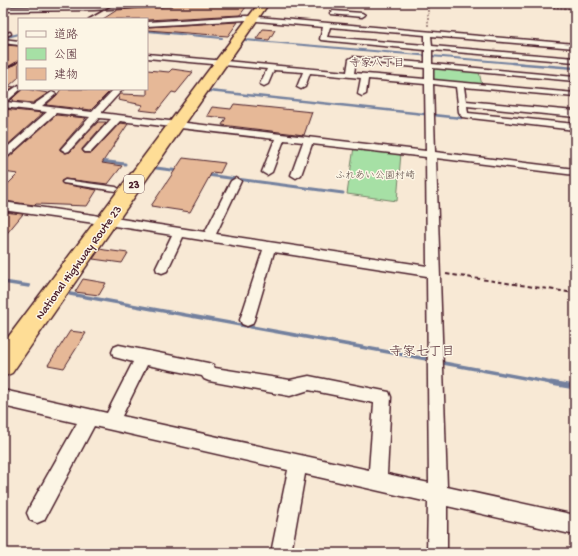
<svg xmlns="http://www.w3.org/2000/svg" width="578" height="556" font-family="'Gochi Hand','Klee One',sans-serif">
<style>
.green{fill:#a6e0a5;stroke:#788068}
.water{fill:#8fc1eb;stroke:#73809e}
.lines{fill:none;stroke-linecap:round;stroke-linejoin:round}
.stream-far4{stroke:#73809e;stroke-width:2}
.stream-far3{stroke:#73809e;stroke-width:2.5}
.stream-far2{stroke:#73809e;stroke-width:3}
.stream-far1{stroke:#73809e;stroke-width:3.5}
.stream{stroke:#73809e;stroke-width:5}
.building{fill:#e6b897;stroke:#4a1f2b}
.lane-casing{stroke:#4a1f2b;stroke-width:3}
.street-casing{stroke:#4a1f2b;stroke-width:3}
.highway-casing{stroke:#4a1f2b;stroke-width:3}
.path-far1{stroke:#4a1f2b;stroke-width:1;stroke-dasharray:2 1.5;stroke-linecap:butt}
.path{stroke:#4a1f2b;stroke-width:2;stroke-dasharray:4.5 3;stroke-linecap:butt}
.lane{fill:#fcf5e5;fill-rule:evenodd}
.street{fill:#fcf5e5;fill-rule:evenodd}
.highway{fill:#fedd96;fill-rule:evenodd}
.rail-far1{stroke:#4a1f2b;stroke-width:1.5}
.rail{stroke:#4a1f2b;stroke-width:2}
.labels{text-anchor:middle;stroke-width:3;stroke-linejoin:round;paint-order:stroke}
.far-park-label{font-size:10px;fill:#614f4a;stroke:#fcf5e5}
.far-neighbourhood-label{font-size:11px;fill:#4a1f2b;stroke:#fcf5e5}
.shield{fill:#fcf5e5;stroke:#7f5f63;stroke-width:1}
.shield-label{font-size:11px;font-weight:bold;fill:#4a1f2b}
.street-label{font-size:12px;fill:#4a1f2b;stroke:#fcf5e5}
.neighbourhood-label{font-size:13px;fill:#4a1f2b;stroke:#fcf5e5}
</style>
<rect width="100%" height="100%" fill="#f8e9d5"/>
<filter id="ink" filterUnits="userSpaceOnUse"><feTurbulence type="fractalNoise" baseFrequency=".025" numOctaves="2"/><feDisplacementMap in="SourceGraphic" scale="8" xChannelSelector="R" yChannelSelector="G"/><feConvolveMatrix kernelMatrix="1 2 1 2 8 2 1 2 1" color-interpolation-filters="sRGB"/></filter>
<g filter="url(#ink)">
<g class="green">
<path d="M 435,68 L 479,72 L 482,85 L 436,81 L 432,78 L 431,69 Z"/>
<path d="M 354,147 L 401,153 L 397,201 L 347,194 Z"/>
</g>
<path class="water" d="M 3,3 L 145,3 C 97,7 50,7 3,7 Z"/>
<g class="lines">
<g class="stream-far4">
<path d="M 147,31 L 222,38"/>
<path d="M 3,38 L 19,34"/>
<path d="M 245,40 L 524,64"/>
</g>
<g class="stream-far3">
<path d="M 512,63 L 575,68"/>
<path d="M 209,91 L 461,118"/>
</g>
<g class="stream-far2">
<path d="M 100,161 L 125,164"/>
<path d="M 156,168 L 179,171"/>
<path d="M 207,175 L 343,193"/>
</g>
<g class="stream-far1">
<path d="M 3,282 L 29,286"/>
<path d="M 70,294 L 432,360"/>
<path d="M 438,362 L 557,384"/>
</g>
<path class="stream" d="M 551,383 L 575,387"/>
</g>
<g class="building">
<path d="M 194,3 L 249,3 L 240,15 L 147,20 L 147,19 L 103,19 L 117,10 L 171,6 L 175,4 Z"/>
<path d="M 238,22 L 228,36 L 147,30 L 147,27 Z"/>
<path d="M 263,29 L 275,30 L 269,40 L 256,39 Z"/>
<path d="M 3,45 L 19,46 L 19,77 L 9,86 L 14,87 L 3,94 Z"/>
<path d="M 172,69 L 193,72 L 176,93 L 172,92 L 156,112 L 139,110 L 143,105 L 118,100 L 120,94 L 147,95 L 147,70 L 169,72 Z"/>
<path d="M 22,89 L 26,89 L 48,93 L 33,103 L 12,101 L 14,100 L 11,100 Z"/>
<path d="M 61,89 L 112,89 L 91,110 L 46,105 L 57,95 Z"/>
<path d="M 234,104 L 312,112 L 304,135 L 222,125 L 226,118 L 207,116 L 212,107 L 231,109 Z"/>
<path d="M 3,109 L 43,113 L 3,149 Z"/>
<path d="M 56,115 L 86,118 L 60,148 L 60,150 L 65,153 L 70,152 L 98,122 L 106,122 L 82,149 L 84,153 L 92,153 L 120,123 L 128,124 L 102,163 L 122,166 L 108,184 L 65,179 L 61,181 L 63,184 L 97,190 L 87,206 L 36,204 L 35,205 L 3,201 L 3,189 L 18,174 L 3,172 L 3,160 L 7,159 Z"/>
<path d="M 183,158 L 225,163 L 220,173 L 212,172 L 190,212 L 151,206 Z"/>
<path d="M 3,212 L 23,214 L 3,238 Z"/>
<path d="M 100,249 L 105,250 L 128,253 L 122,263 L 93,259 Z"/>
<path d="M 83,279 L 106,283 L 99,295 L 75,292 Z"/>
<path d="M 70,331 L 86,333 L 64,368 L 48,365 Z"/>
</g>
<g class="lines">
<g class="lane-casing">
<g id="lane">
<path d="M 10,32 L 11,34 L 3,37 L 3,35 Z"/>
<path d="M 65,180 L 116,187 L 119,189 L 116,191 L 63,183 L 62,182 Z"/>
</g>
</g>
<g class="street-casing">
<g id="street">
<path d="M 144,3 L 174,3 L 171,5 L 94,10 L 3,11 L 3,7 L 94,6 Z"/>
<path d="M 333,11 L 362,13 L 365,15 L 362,17 L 331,14 L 330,13 Z"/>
<path d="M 246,16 L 575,44 L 575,48 L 431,36 L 432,46 L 575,58 L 575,62 L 432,50 L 432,64 L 575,77 L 575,81 L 433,68 L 433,80 L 575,93 L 575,97 L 464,87 L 466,101 L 575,111 L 575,117 L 467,106 L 468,113 L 575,124 L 575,130 L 462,117 L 459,112 L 456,87 L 433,84 L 435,152 L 575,169 L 575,175 L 436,158 L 447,487 L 575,515 L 575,535 L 447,506 L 447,553 L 427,553 L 428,502 L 305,474 L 291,553 L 271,553 L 288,470 L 94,426 L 44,520 L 37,523 L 30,520 L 27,513 L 30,506 L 77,423 L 3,406 L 3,390 L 107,413 L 133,362 L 114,357 L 112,352 L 114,347 L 119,345 L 208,363 L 213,365 L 215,368 L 290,380 L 309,376 L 389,392 L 391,397 L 387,474 L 429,483 L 427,276 L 274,252 L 254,320 L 252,324 L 247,326 L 242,324 L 240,320 L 263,250 L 183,237 L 167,271 L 162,273 L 157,271 L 156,268 L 172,235 L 108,225 L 104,224 L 102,221 L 104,218 L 108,217 L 205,232 L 231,181 L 236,178 L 241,181 L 216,234 L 427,266 L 426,157 L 312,144 L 301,175 L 296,178 L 291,175 L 303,142 L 284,140 L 272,172 L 267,175 L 262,172 L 275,139 L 120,121 L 91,152 L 85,152 L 83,150 L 85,148 L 111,119 L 99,118 L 69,151 L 66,152 L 61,149 L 90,117 L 56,113 L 6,158 L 3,159 L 3,151 L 47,112 L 3,107 L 3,96 L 19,85 L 19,89 L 21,89 L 6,102 L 33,105 L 52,92 L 56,94 L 42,106 L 92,112 L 114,89 L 123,89 L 101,113 L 426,151 L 425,84 L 368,79 L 366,94 L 362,96 L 358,94 L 361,78 L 310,73 L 305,87 L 301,89 L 297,87 L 303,72 L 274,70 L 268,84 L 264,86 L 260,84 L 267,69 L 147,58 L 147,54 L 347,72 L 349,59 L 353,57 L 425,63 L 425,50 L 321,40 L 320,39 L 323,27 L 246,20 L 147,26 L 147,22 ZM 330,27 L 425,35 L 425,45 L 327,37 ZM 356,61 L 425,68 L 425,79 L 354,73 ZM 147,365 L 202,376 L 204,379 L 209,381 L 290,396 L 309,390 L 374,403 L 369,470 L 122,416 Z"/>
<path d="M 3,39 L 19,41 L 19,45 L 3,43 Z"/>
<path d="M 3,202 L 94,215 L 98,216 L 100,219 L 98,222 L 94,223 L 3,210 Z"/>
</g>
</g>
<g class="highway-casing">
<path id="highway" d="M 259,3 L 269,3 L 12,373 L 3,377 L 3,344 Z"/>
</g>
<g class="path-far1">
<path d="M 428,3 L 428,26"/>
<path d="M 494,3 L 575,9"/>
</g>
<path class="path" d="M 446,274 L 575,293"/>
<use href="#lane" class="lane"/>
<use href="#street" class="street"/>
<use href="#highway" class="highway"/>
<g class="rail-far1">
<path d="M 88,19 L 116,3"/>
<path d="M 14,64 L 19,61"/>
</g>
<path class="rail" d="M 3,70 L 16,63"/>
</g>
</g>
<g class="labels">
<g class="far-park-label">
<text x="375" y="178">ふれあい公園村崎</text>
</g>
<g class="far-neighbourhood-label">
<text x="377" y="66">寺家八丁目</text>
</g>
<rect class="shield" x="124" y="175" width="20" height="18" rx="3"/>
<g class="shield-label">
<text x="134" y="188">23</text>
</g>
<g class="street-label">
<text transform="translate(78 262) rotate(-54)" y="4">National Highway Route 23</text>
</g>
<g class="neighbourhood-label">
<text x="422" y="355">寺家七丁目</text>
</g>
</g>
<rect width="578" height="556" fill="none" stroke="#fcf5e5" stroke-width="16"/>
<rect x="8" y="8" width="562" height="540" fill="none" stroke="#4a1f2b" stroke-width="1.5" filter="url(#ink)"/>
<rect x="18" y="18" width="130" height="72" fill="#fcf5e5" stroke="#b59f9b"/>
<rect x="26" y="31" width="20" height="6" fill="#fcf5e5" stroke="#b59f9b"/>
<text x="54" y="38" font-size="12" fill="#4a1f2b">道路</text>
<rect x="26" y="48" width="20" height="12" fill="#a6e0a5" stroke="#b59f9b"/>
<text x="54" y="58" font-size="12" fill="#4a1f2b">公園</text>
<rect x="26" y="68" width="20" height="12" fill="#e6b897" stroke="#b59f9b"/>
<text x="54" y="78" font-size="12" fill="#4a1f2b">建物</text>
</svg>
